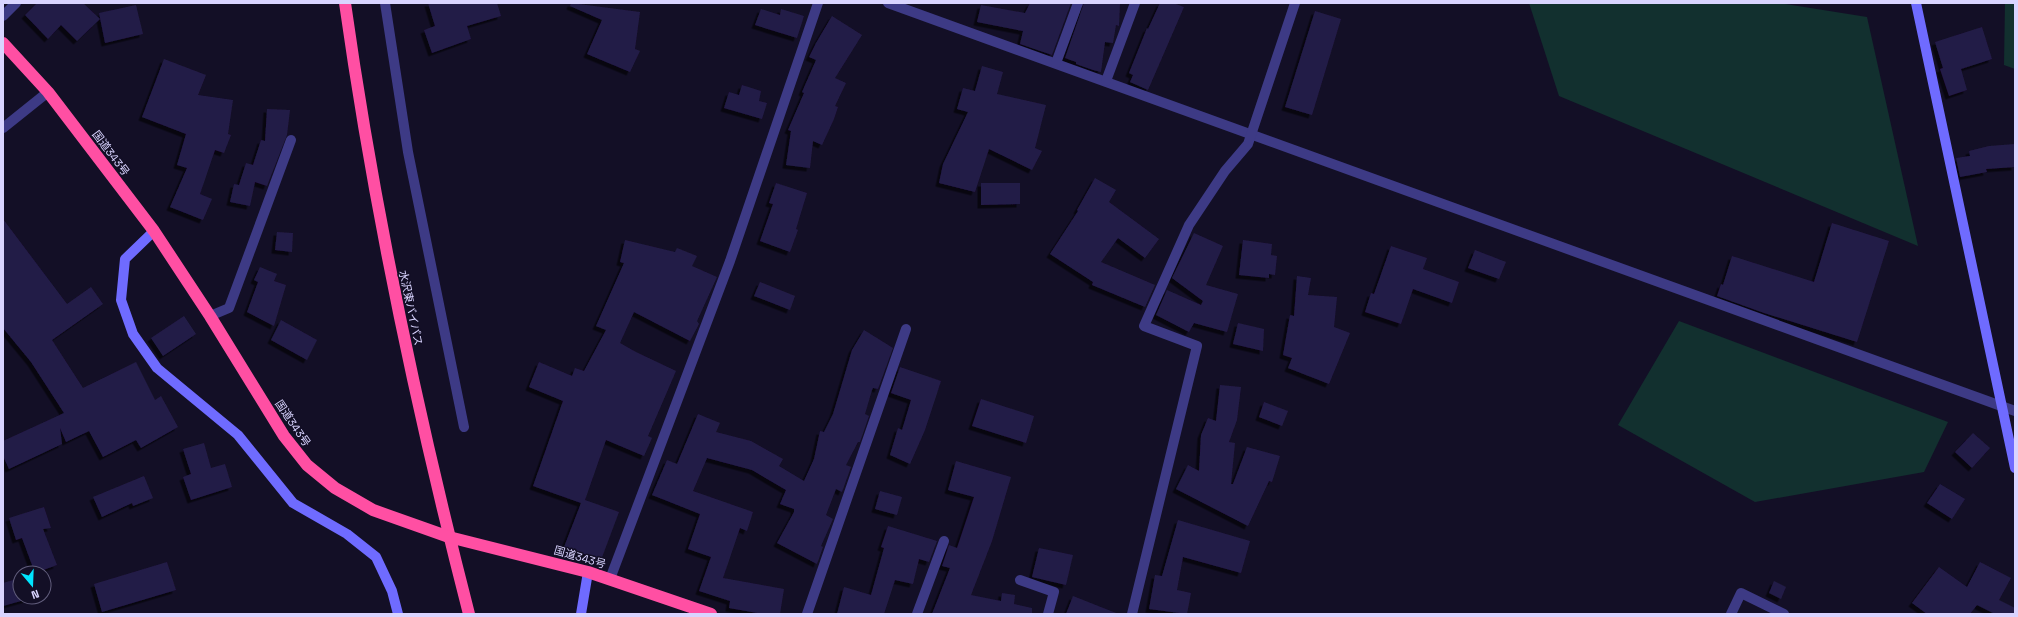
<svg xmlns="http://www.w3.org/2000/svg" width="2018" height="617" font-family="'Space Grotesk','Noto Sans JP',sans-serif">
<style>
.green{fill:#12302f}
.building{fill:#241b47;filter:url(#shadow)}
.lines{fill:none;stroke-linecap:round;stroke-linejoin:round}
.street{stroke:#3d3a85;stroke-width:10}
.secondary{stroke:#6f6bff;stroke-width:10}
.highway{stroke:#ff4fa3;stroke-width:12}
.labels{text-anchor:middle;stroke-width:3;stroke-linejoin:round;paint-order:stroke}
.street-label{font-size:11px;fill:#d9d4ff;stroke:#130f26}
</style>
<defs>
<filter id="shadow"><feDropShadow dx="-3.5" dy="3.5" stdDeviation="0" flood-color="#0009"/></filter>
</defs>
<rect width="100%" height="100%" fill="#130f26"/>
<g class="green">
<path d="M 1529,3 L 1779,3 L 1867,17 L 1918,246 L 1559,96 Z"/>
<path d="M 2005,3 L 2015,3 L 2015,69 L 2004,65 Z"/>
<path d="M 1679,321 L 1948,422 L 1924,472 L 1755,502 L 1618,425 Z"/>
</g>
<g class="building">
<path d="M 37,3 L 83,3 L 100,19 L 77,41 L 61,25 L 48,39 L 25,15 Z"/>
<path d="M 428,3 L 497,3 L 501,16 L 467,26 L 471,39 L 432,53 L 424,30 L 435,26 Z"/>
<path d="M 571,3 L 640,12 L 635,49 L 640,51 L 630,72 L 587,54 L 602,20 L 570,6 Z"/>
<path d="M 1030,3 L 1071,3 L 1052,55 L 1020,44 L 1023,31 L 977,22 L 981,5 L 1025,13 Z"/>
<path d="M 1084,3 L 1120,3 L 1119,26 L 1116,25 L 1113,43 L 1105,42 L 1101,72 L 1093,70 L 1076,64 L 1076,62 L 1065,58 Z"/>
<path d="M 1160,3 L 1173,3 L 1184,7 L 1148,90 L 1130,82 L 1133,75 L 1129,73 L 1147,28 L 1148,29 Z"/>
<path d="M 136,5 L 143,34 L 105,43 L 99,13 Z"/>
<path d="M 761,9 L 780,15 L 781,9 L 804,16 L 797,38 L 755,25 Z"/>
<path d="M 1315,11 L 1341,19 L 1312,115 L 1285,107 Z"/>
<path d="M 832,16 L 862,35 L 835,78 L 846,83 L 835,106 L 838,107 L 834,119 L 822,145 L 813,141 L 810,168 L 786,165 L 791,131 L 788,130 L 804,93 L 802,92 L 816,60 L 809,57 L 816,43 Z"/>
<path d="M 1982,27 L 1992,59 L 1961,69 L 1967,90 L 1949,96 L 1940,69 L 1943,68 L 1935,42 Z"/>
<path d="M 164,59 L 206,75 L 198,95 L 233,100 L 228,134 L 231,135 L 224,153 L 215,150 L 200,194 L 212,199 L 203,220 L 170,207 L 187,168 L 177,165 L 186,134 L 142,117 Z"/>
<path d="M 982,66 L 1003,72 L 997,94 L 1046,105 L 1035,148 L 1042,151 L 1032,170 L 989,149 L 975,192 L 939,183 L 943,164 L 968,112 L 957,109 L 963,88 L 975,91 Z"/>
<path d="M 742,85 L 761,91 L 759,101 L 767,103 L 762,119 L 724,108 L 729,92 L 739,95 Z"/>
<path d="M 267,109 L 290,110 L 287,135 L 267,186 L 255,182 L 250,206 L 230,202 L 234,184 L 239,185 L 246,163 L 253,165 L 261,140 L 265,141 Z"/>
<path d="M 2015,144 L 2015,167 L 1986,169 L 1987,172 L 1960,177 L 1956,158 L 1970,156 L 1969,151 L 1989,146 Z"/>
<path d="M 1095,178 L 1116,190 L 1109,202 L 1159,239 L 1145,258 L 1118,238 L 1101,262 L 1155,285 L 1145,307 L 1092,285 L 1093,282 L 1050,254 L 1078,211 L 1077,210 Z"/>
<path d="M 776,183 L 807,193 L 796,229 L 798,230 L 790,252 L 760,241 L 773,204 L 769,203 Z"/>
<path d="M 981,183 L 1020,183 L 1020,204 L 981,205 Z"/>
<path d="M 3,219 L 67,304 L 91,287 L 103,304 L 52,340 L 83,388 L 136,362 L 155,400 L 161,396 L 178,427 L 141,448 L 136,440 L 103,457 L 89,431 L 66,442 L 60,428 L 62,444 L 9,469 L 3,456 L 3,441 L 64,413 L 31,362 L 3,328 Z"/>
<path d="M 1832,223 L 1889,241 L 1857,342 L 1764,313 L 1717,296 L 1721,284 L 1723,285 L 1732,256 L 1814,282 Z"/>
<path d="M 277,232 L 293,233 L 292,252 L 275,250 Z"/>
<path d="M 1194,233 L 1223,246 L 1206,285 L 1238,294 L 1227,332 L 1194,323 L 1189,332 L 1156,315 L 1167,290 L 1201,305 L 1203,301 L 1172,278 Z"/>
<path d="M 625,240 L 675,252 L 677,248 L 697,256 L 692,266 L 717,277 L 697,321 L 699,324 L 690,341 L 634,312 L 620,343 L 636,352 L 676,371 L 648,436 L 652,438 L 644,456 L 606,440 L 585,500 L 619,512 L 601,560 L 564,547 L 581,503 L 533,486 L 563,401 L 529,387 L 539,362 L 572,376 L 575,368 L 584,371 L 606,330 L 596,326 L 624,263 L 620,262 Z"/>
<path d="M 1243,240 L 1272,244 L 1271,255 L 1277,256 L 1275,275 L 1269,274 L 1269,278 L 1239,275 Z"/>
<path d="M 1391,246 L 1427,258 L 1423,269 L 1459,282 L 1452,303 L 1413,289 L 1401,324 L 1365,312 L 1371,293 L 1374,294 Z"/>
<path d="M 1475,250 L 1506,262 L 1499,279 L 1468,268 Z"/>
<path d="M 260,267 L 277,274 L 274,281 L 286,285 L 274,326 L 247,312 L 258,282 L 254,280 Z"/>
<path d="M 1297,276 L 1311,278 L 1308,295 L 1337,297 L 1334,327 L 1350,333 L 1329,384 L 1288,368 L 1292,358 L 1283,355 L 1290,315 L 1294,316 Z"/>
<path d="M 760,282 L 795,296 L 790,310 L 754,296 Z"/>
<path d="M 184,316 L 196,334 L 163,356 L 151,338 Z"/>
<path d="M 281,320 L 317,340 L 307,360 L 271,340 Z"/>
<path d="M 1238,323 L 1264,329 L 1263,351 L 1233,344 Z"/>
<path d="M 864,330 L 893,348 L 878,389 L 873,388 L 872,390 L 865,414 L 869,416 L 860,442 L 858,442 L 846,465 L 851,467 L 842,492 L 836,489 L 826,515 L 833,519 L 821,546 L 823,547 L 817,564 L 777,543 L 794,512 L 794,509 L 780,504 L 786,490 L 752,470 L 707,458 L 693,491 L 753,512 L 747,531 L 740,528 L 723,578 L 784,589 L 780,614 L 763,614 L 729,608 L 730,601 L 699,591 L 711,557 L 688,549 L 700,514 L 652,495 L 667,460 L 677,464 L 698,414 L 720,423 L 716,432 L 751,441 L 783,459 L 779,466 L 804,481 L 814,459 L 820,431 L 824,432 L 833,414 L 852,350 Z"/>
<path d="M 900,367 L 941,381 L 925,430 L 910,464 L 890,455 L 898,428 L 902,430 L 911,400 L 891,393 Z"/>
<path d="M 1220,385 L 1241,387 L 1237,420 L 1229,442 L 1235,443 L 1231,484 L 1233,484 L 1247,447 L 1280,456 L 1272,482 L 1269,481 L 1248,526 L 1176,489 L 1188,465 L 1199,471 L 1201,435 L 1208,418 L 1216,421 Z"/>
<path d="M 981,399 L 1034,416 L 1026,443 L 972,426 Z"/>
<path d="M 1264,402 L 1288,411 L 1282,426 L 1259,417 Z"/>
<path d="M 1973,433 L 1990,448 L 1972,468 L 1955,452 Z"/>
<path d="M 204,443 L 211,468 L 225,464 L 232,487 L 191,500 L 183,477 L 191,474 L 183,449 Z"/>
<path d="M 956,461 L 1011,477 L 992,541 L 971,595 L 1001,601 L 1002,593 L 1015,595 L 1014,604 L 1032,608 L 1032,614 L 932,614 L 950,568 L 942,566 L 949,545 L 957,548 L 974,497 L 948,490 Z"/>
<path d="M 144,476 L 153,498 L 133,506 L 132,503 L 102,517 L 93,497 Z"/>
<path d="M 1940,484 L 1965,499 L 1952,519 L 1927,503 Z"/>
<path d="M 880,491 L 902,497 L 897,515 L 875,509 Z"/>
<path d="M 44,507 L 51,528 L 43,529 L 57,565 L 35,573 L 22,538 L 16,540 L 9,518 Z"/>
<path d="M 1178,520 L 1250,541 L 1241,573 L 1183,557 L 1177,590 L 1191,593 L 1187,614 L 1149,609 L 1155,575 L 1162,576 Z"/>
<path d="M 888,526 L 937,541 L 929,562 L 919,559 L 913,584 L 895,580 L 884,614 L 837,614 L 844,587 L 871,595 L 884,548 L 881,547 Z"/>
<path d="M 1039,548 L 1073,555 L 1066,585 L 1032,577 Z"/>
<path d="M 167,562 L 176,590 L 102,612 L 94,584 Z"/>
<path d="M 1980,562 L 2011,578 L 1999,600 L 2015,608 L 2015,614 L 1995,614 L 1977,605 L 1970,614 L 1927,614 L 1912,603 L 1939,567 L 1967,587 Z"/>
<path d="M 20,578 L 20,597 L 28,597 L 28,599 L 3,606 L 3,583 Z"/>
<path d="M 1774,581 L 1786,587 L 1781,599 L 1769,593 Z"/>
<path d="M 1073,596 L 1116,613 L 1116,614 L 1066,614 Z"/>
</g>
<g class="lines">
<g class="street">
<path d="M 385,3 L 408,152 L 464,427"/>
<path d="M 888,3 L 2015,411"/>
<path d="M 3,16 L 16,3"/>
<path d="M 1056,63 L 1078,3"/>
<path d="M 1106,81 L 1135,3"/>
<path d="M 3,128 L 48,92"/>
<path d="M 210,316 L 229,308 L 291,140"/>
<path d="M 610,579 L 730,261 L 818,3"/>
<path d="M 1020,580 L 1054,592 L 1048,614"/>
<path d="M 807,614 L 906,329"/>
<path d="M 917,614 L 944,541"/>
<path d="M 1132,614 L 1197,346 L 1144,326 L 1189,225 L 1225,171 L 1248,144 L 1295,3"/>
<path d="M 1731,614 L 1741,593 L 1784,614"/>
</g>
<g class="secondary">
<path d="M 1916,3 L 2015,468"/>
<path d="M 154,231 L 125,259 L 121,300 L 133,334 L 157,368 L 238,435 L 293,503 L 347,534 L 376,557 L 392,591 L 398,614"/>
<path d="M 581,614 L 588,572"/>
</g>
<g class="highway">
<path d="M 345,3 C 374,209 417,412 469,614"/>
<path d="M 3,43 L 48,92 L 154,231 L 210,316 L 284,436 L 307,465 L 335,488 L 373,510 L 449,537 L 588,572 L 711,614"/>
</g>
</g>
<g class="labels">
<g class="street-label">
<text transform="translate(111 153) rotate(53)" y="4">国道343号</text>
<text transform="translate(411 308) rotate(78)" y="4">水沢東バイパス</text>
<text transform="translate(293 423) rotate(56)" y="4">国道343号</text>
<text transform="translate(580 557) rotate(16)" y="4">国道343号</text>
</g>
</g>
<rect width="2018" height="617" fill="none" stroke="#d9d4ff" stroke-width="8"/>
<g transform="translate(32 585) rotate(161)"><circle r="19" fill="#130f26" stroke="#625e7d"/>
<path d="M0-3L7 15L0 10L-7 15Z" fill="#00e5ff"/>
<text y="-6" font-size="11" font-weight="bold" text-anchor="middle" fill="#d9d4ff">N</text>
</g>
</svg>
